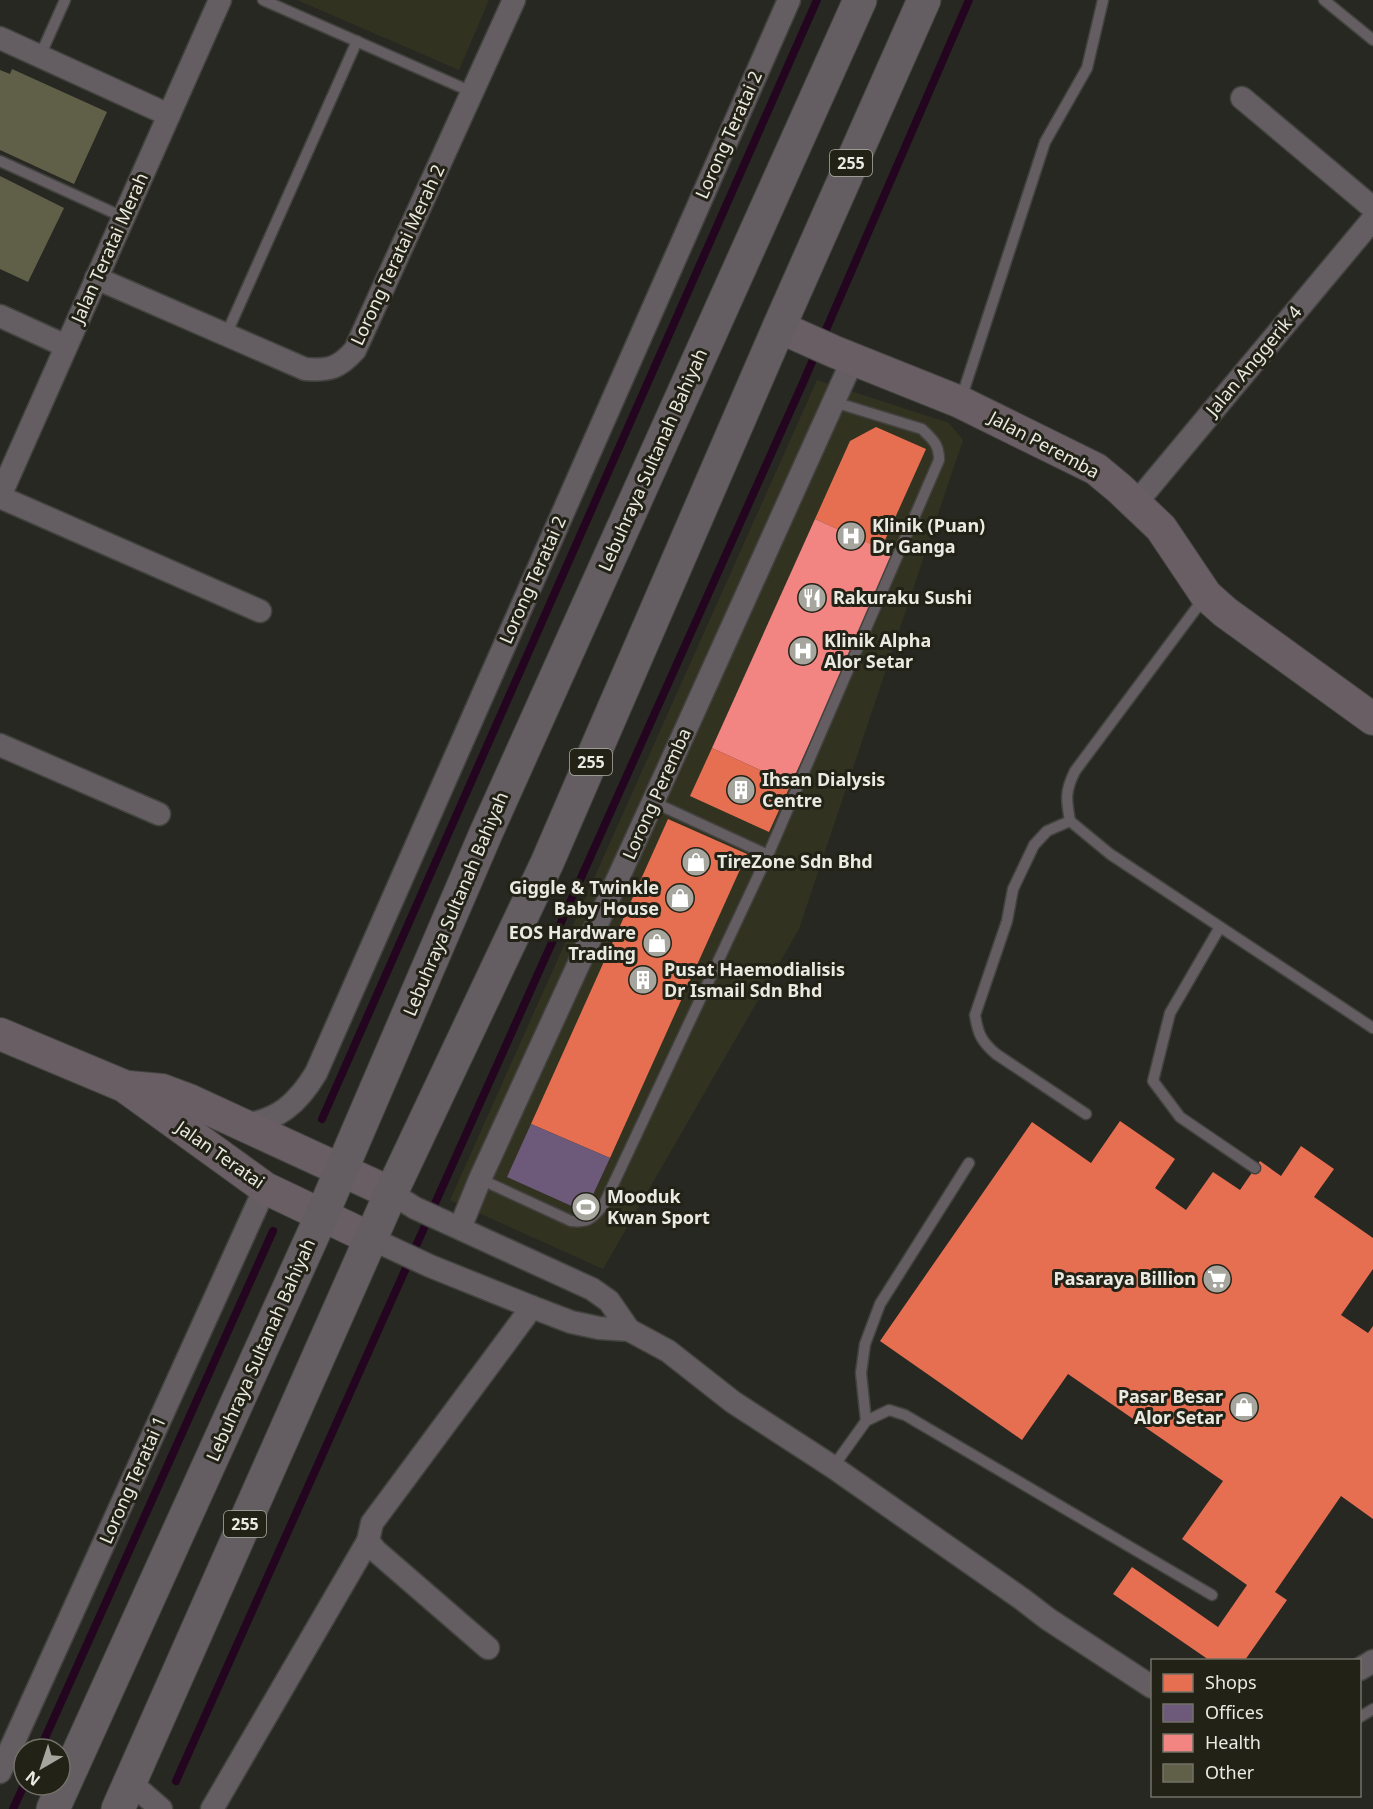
<svg xmlns="http://www.w3.org/2000/svg" width="1373" height="1809" font-family="'Noto Sans',sans-serif">
<style>
.built{fill:#323221}
.shops{fill:#e76f51}
.offices{fill:#6d597a}
.health{fill:#f28482}
.lines{fill:none;stroke-linecap:round;stroke-linejoin:round}
.stream{stroke:#240520;stroke-width:8}
.building{fill:#606049}
.lane-casing{stroke:#42423f;stroke-width:13}
.street-casing{stroke:#42423f;stroke-width:25}
.secondary-casing{stroke:#42423f;stroke-width:34}
.primary-casing{stroke:#42423f;stroke-width:35}
.lane{stroke:#645d62;stroke-width:10}
.street{stroke:#645d62;stroke-width:22}
.secondary{stroke:#685e64;stroke-width:32}
.primary{stroke:#645d61;stroke-width:33}
.labels{text-anchor:middle;stroke-width:6;stroke-linejoin:round;paint-order:stroke}
.shield{fill:#222216;stroke:#aeaea5;stroke-width:1.5}
.shield-label{font-size:16px;font-weight:bold;fill:#eaeae2}
.street-label{font-size:18px;fill:#eaeae2;stroke:#222216}
.poi-label{font-size:18px;font-weight:bold;fill:#eaeae2;stroke:#222216;text-anchor:start}
</style>
<rect width="100%" height="100%" fill="#282823"/>
<g class="built">
<path d="M 297,0 L 489,0 L 459,70 Z"/>
<path d="M 817,380 L 949,423 L 963,440 L 799,929 L 603,1269 L 450,1200 Z"/>
</g>
<g class="shops">
<path d="M 876,427 L 926,449 L 881,549 L 815,519 L 850,441 Z"/>
<path d="M 712,748 L 791,784 L 769,832 L 690,796 Z"/>
<path d="M 668,819 L 747,854 L 610,1158 L 531,1124 Z"/>
<path d="M 1120,1121 L 1175,1159 L 1155,1188 L 1186,1210 L 1213,1172 L 1240,1190 L 1260,1161 L 1281,1176 L 1301,1146 L 1334,1169 L 1314,1197 L 1373,1238 L 1373,1269 L 1341,1315 L 1368,1333 L 1373,1326 L 1373,1519 L 1341,1496 L 1275,1592 L 1287,1600 L 1245,1660 L 1209,1660 L 1113,1594 L 1132,1567 L 1218,1627 L 1247,1585 L 1182,1539 L 1223,1481 L 1068,1374 L 1022,1440 L 880,1341 L 1032,1122 L 1091,1163 Z"/>
</g>
<path class="offices" d="M 531,1124 L 610,1158 L 585,1212 L 507,1177 Z"/>
<path class="health" d="M 815,519 L 895,555 L 791,784 L 712,748 Z"/>
<g class="lines">
<g class="stream">
<path d="M 322,1119 L 817,0"/>
<path d="M 40,1749 L 273,1231"/>
<path d="M 176,1781 L 802,385 L 969,0"/>
<path d="M 13,1809 L 24,1785"/>
</g>
</g>
<g class="building">
<path d="M 12,69 L 107,112 L 74,184 L 0,150 L 0,70 L 10,74 Z"/>
<path d="M 0,176 L 64,208 L 28,282 L 0,269 Z"/>
</g>
<g class="lines">
<g class="lane-casing">
<g id="lane">
<path d="M 263,0 L 472,92"/>
<path d="M 1324,0 L 1373,40"/>
<path d="M 40,56 L 65,0"/>
<path d="M 0,161 L 123,217"/>
<path d="M 226,335 L 357,41"/>
<path d="M 961,399 L 1045,142 L 1087,68 L 1103,0"/>
<path d="M 1204,598 L 1075,771 C 1065,791 1066,799 1070,821 L 1110,854 L 1373,1028"/>
<path d="M 653,802 L 768,855"/>
<path d="M 1070,821 L 1047,831 L 1034,845 L 1013,889 L 1007,921 L 975,1015 C 978,1034 981,1041 996,1054 L 1086,1114"/>
<path d="M 1220,927 L 1170,1013 L 1153,1081 L 1180,1117 L 1255,1168"/>
<path d="M 480,1179 L 571,1221 C 589,1223 592,1218 603,1206 L 768,855 L 939,460 C 939,444 933,440 922,429 L 834,402"/>
<path d="M 866,1421 L 861,1373 L 865,1344 L 880,1304 L 969,1163"/>
<path d="M 833,1467 L 866,1421 L 889,1410 L 905,1415 L 1212,1595"/>
<path d="M 1360,1717 L 1373,1709"/>
</g>
</g>
<g class="street-casing">
<g id="street">
<path d="M 0,38 L 169,115"/>
<path d="M 1242,98 L 1373,208"/>
<path d="M 96,278 L 305,369 C 329,371 339,368 355,350 L 514,0"/>
<path d="M 0,316 L 66,346"/>
<path d="M 0,496 L 220,0"/>
<path d="M 0,497 L 260,611"/>
<path d="M 1136,503 L 1373,219"/>
<path d="M 0,745 L 159,814"/>
<path d="M 242,1125 C 278,1121 298,1103 316,1073 L 789,0"/>
<path d="M 391,1193 L 415,1208 L 592,1289 L 609,1301 L 629,1330"/>
<path d="M 460,1228 L 480,1179 L 653,802 L 853,359"/>
<path d="M 372,1239 L 430,1266 L 532,1307 L 571,1322 L 599,1328 L 629,1330 L 668,1351 L 733,1402 L 833,1467 L 1022,1599 L 1048,1619 L 1152,1687"/>
<path d="M 488,1648 L 376,1551 L 368,1541 L 372,1523 L 532,1307"/>
<path d="M 1360,1669 L 1373,1661"/>
<path d="M 0,1772 L 265,1188"/>
<path d="M 130,1782 L 161,1809"/>
<path d="M 212,1809 L 368,1541"/>
</g>
</g>
<g class="secondary-casing">
<g id="secondary">
<path d="M 779,327 L 835,352 L 960,402 L 1096,469 L 1120,489 L 1161,528 L 1206,595 L 1225,612 L 1373,719"/>
<path d="M 0,1034 L 124,1086 L 265,1188 L 372,1239"/>
<path d="M 129,1087 L 162,1090 L 189,1100 L 391,1193"/>
</g>
</g>
<g class="primary-casing">
<g id="primary">
<path d="M 53,1809 L 322,1215 L 486,833 L 860,0"/>
<path d="M 118,1809 L 391,1193 L 547,863 L 779,327 L 924,0"/>
</g>
</g>
<use href="#lane" class="lane"/>
<use href="#street" class="street"/>
<use href="#secondary" class="secondary"/>
<use href="#primary" class="primary"/>
</g>
<defs>
<g id="hospital-disc" transform="scale(1.5)"><circle r="9.5" fill="#a6a69f" stroke="#222216"/><path d="M-5-5h3v3.5h4V-5h3V5h-3V1.5h-4V5h-3Z" fill="#fff"/></g>
<g id="restaurant-disc" transform="scale(1.5)"><circle r="9.5" fill="#a6a69f" stroke="#222216"/><path d="M-5-6h1v4h1v-4h1v4h1v-4h1v5L-1.5 .5V6h-2V.5L-5-1ZM5-6V6H3V1.5H1.5Q1.5-4 5-6Z" fill="#fff"/></g>
<g id="building-disc" transform="scale(1.5)"><circle r="9.5" fill="#a6a69f" stroke="#222216"/><path d="M-4-6H4V6H1V3H-1V6H-4ZM-2.5-4.3h1.7v1.8h-1.7ZM.8-4.3h1.7v1.8H.8ZM-2.5-1h1.7V.8h-1.7ZM.8-1h1.7V.8H.8Z" fill="#fff"/></g>
<g id="shop-disc" transform="scale(1.5)"><circle r="9.5" fill="#a6a69f" stroke="#222216"/><path d="M-5-2.5h2.3a2.7 3.5 0 0 1 5.4 0H5L5.5 6h-11ZM-1.5-2.5h3a1.5 2.3 0 0 0-3 0Z" fill="#fff"/></g>
<g id="stadium-disc" transform="scale(1.5)"><circle r="9.5" fill="#a6a69f" stroke="#222216"/><path d="M0-5a6.5 5 0 1 0 0 10a6.5 5 0 1 0 0-10ZM-3.5-1.8h7v3.6h-7Z" fill="#fff"/></g>
<g id="supermarket-disc" transform="scale(1.5)"><circle r="9.5" fill="#a6a69f" stroke="#222216"/><path d="M-6-5.5h2.5l.6 2H6L4.5 2H-2.5L-4.4-4H-6ZM-1.5 3.2a1.3 1.3 0 1 0 .1 0ZM3 3.2a1.3 1.3 0 1 0 .1 0Z" fill="#fff"/></g>
</defs>
<g fill-rule="evenodd">
<use href="#hospital-disc" x="851" y="536"/>
<use href="#restaurant-disc" x="812" y="598"/>
<use href="#hospital-disc" x="803" y="651"/>
<use href="#building-disc" x="741" y="790"/>
<use href="#shop-disc" x="696" y="862"/>
<use href="#shop-disc" x="680" y="898"/>
<use href="#shop-disc" x="657" y="943"/>
<use href="#building-disc" x="643" y="980"/>
<use href="#stadium-disc" x="586" y="1207"/>
<use href="#supermarket-disc" x="1217" y="1279"/>
<use href="#shop-disc" x="1244" y="1407"/>
</g>
<g class="labels">
<g class="shield">
<rect x="830" y="150" width="42" height="26" rx="4.5"/>
<rect x="570" y="749" width="42" height="26" rx="4.5"/>
<rect x="224" y="1511" width="42" height="26" rx="4.5"/>
</g>
<g class="shield-label">
<text x="851" y="169">255</text>
<text x="591" y="768">255</text>
<text x="245" y="1530">255</text>
</g>
<g class="street-label">
<text transform="translate(729 135) rotate(-66)" y="6">Lorong Teratai 2</text>
<text transform="translate(110 248) rotate(-66)" y="6">Jalan Teratai Merah</text>
<text transform="translate(398 255) rotate(-65)" y="6">Lorong Teratai Merah 2</text>
<text transform="translate(1254 361) rotate(-50)" y="6">Jalan Anggerik 4</text>
<text transform="translate(1044 445) rotate(28)" y="6">Jalan Peremba</text>
<text transform="translate(653 460) rotate(-66)" y="6">Lebuhraya Sultanah Bahiyah</text>
<text transform="translate(533 580) rotate(-66)" y="6">Lorong Teratai 2</text>
<text transform="translate(657 794) rotate(-66)" y="6">Lorong Peremba</text>
<text transform="translate(456 904) rotate(-67)" y="6">Lebuhraya Sultanah Bahiyah</text>
<text transform="translate(220 1155) rotate(35)" y="6">Jalan Teratai</text>
<text transform="translate(261 1350) rotate(-66)" y="6">Lebuhraya Sultanah Bahiyah</text>
<text transform="translate(133 1480) rotate(-66)" y="6">Lorong Teratai 1</text>
</g>
<g class="poi-label">
<text x="872" y="532">Klinik (Puan)<tspan x="872" dy="21">Dr Ganga</tspan></text>
<text x="833" y="604">Rakuraku Sushi</text>
<text x="824" y="647">Klinik Alpha<tspan x="824" dy="21">Alor Setar</tspan></text>
<text x="762" y="786">Ihsan Dialysis<tspan x="762" dy="21">Centre</tspan></text>
<text x="717" y="868">TireZone Sdn Bhd</text>
<text x="659" y="894" text-anchor="end">Giggle &amp; Twinkle<tspan x="659" dy="21">Baby House</tspan></text>
<text x="636" y="939" text-anchor="end">EOS Hardware<tspan x="636" dy="21">Trading</tspan></text>
<text x="664" y="976">Pusat Haemodialisis<tspan x="664" dy="21">Dr Ismail Sdn Bhd</tspan></text>
<text x="607" y="1203">Mooduk<tspan x="607" dy="21">Kwan Sport</tspan></text>
<text x="1196" y="1285" text-anchor="end">Pasaraya Billion</text>
<text x="1223" y="1403" text-anchor="end">Pasar Besar<tspan x="1223" dy="21">Alor Setar</tspan></text>
</g>
</g>
<rect x="1151" y="1659" width="210" height="138" fill="#222216" stroke="#727268" stroke-width="1.5"/>
<rect x="1163" y="1674" width="30" height="18" fill="#e76f51" stroke="#727268" stroke-width="1.5"/>
<text x="1205" y="1689" font-size="18" fill="#eaeae2">Shops</text>
<rect x="1163" y="1704" width="30" height="18" fill="#6d597a" stroke="#727268" stroke-width="1.5"/>
<text x="1205" y="1719" font-size="18" fill="#eaeae2">Offices</text>
<rect x="1163" y="1734" width="30" height="18" fill="#f28482" stroke="#727268" stroke-width="1.5"/>
<text x="1205" y="1749" font-size="18" fill="#eaeae2">Health</text>
<rect x="1163" y="1764" width="30" height="18" fill="#606049" stroke="#727268" stroke-width="1.5"/>
<text x="1205" y="1779" font-size="18" fill="#eaeae2">Other</text>
<g transform="translate(42 1767) rotate(219)"><circle r="28" fill="#222216" stroke="#727268" stroke-width="1.5"/>
<path d="M0-4.5L10 22L0 15L-10 22Z" fill="#a6a69f"/>
<text y="-9" font-size="16" font-weight="bold" text-anchor="middle" fill="#eaeae2">N</text>
</g>
</svg>
